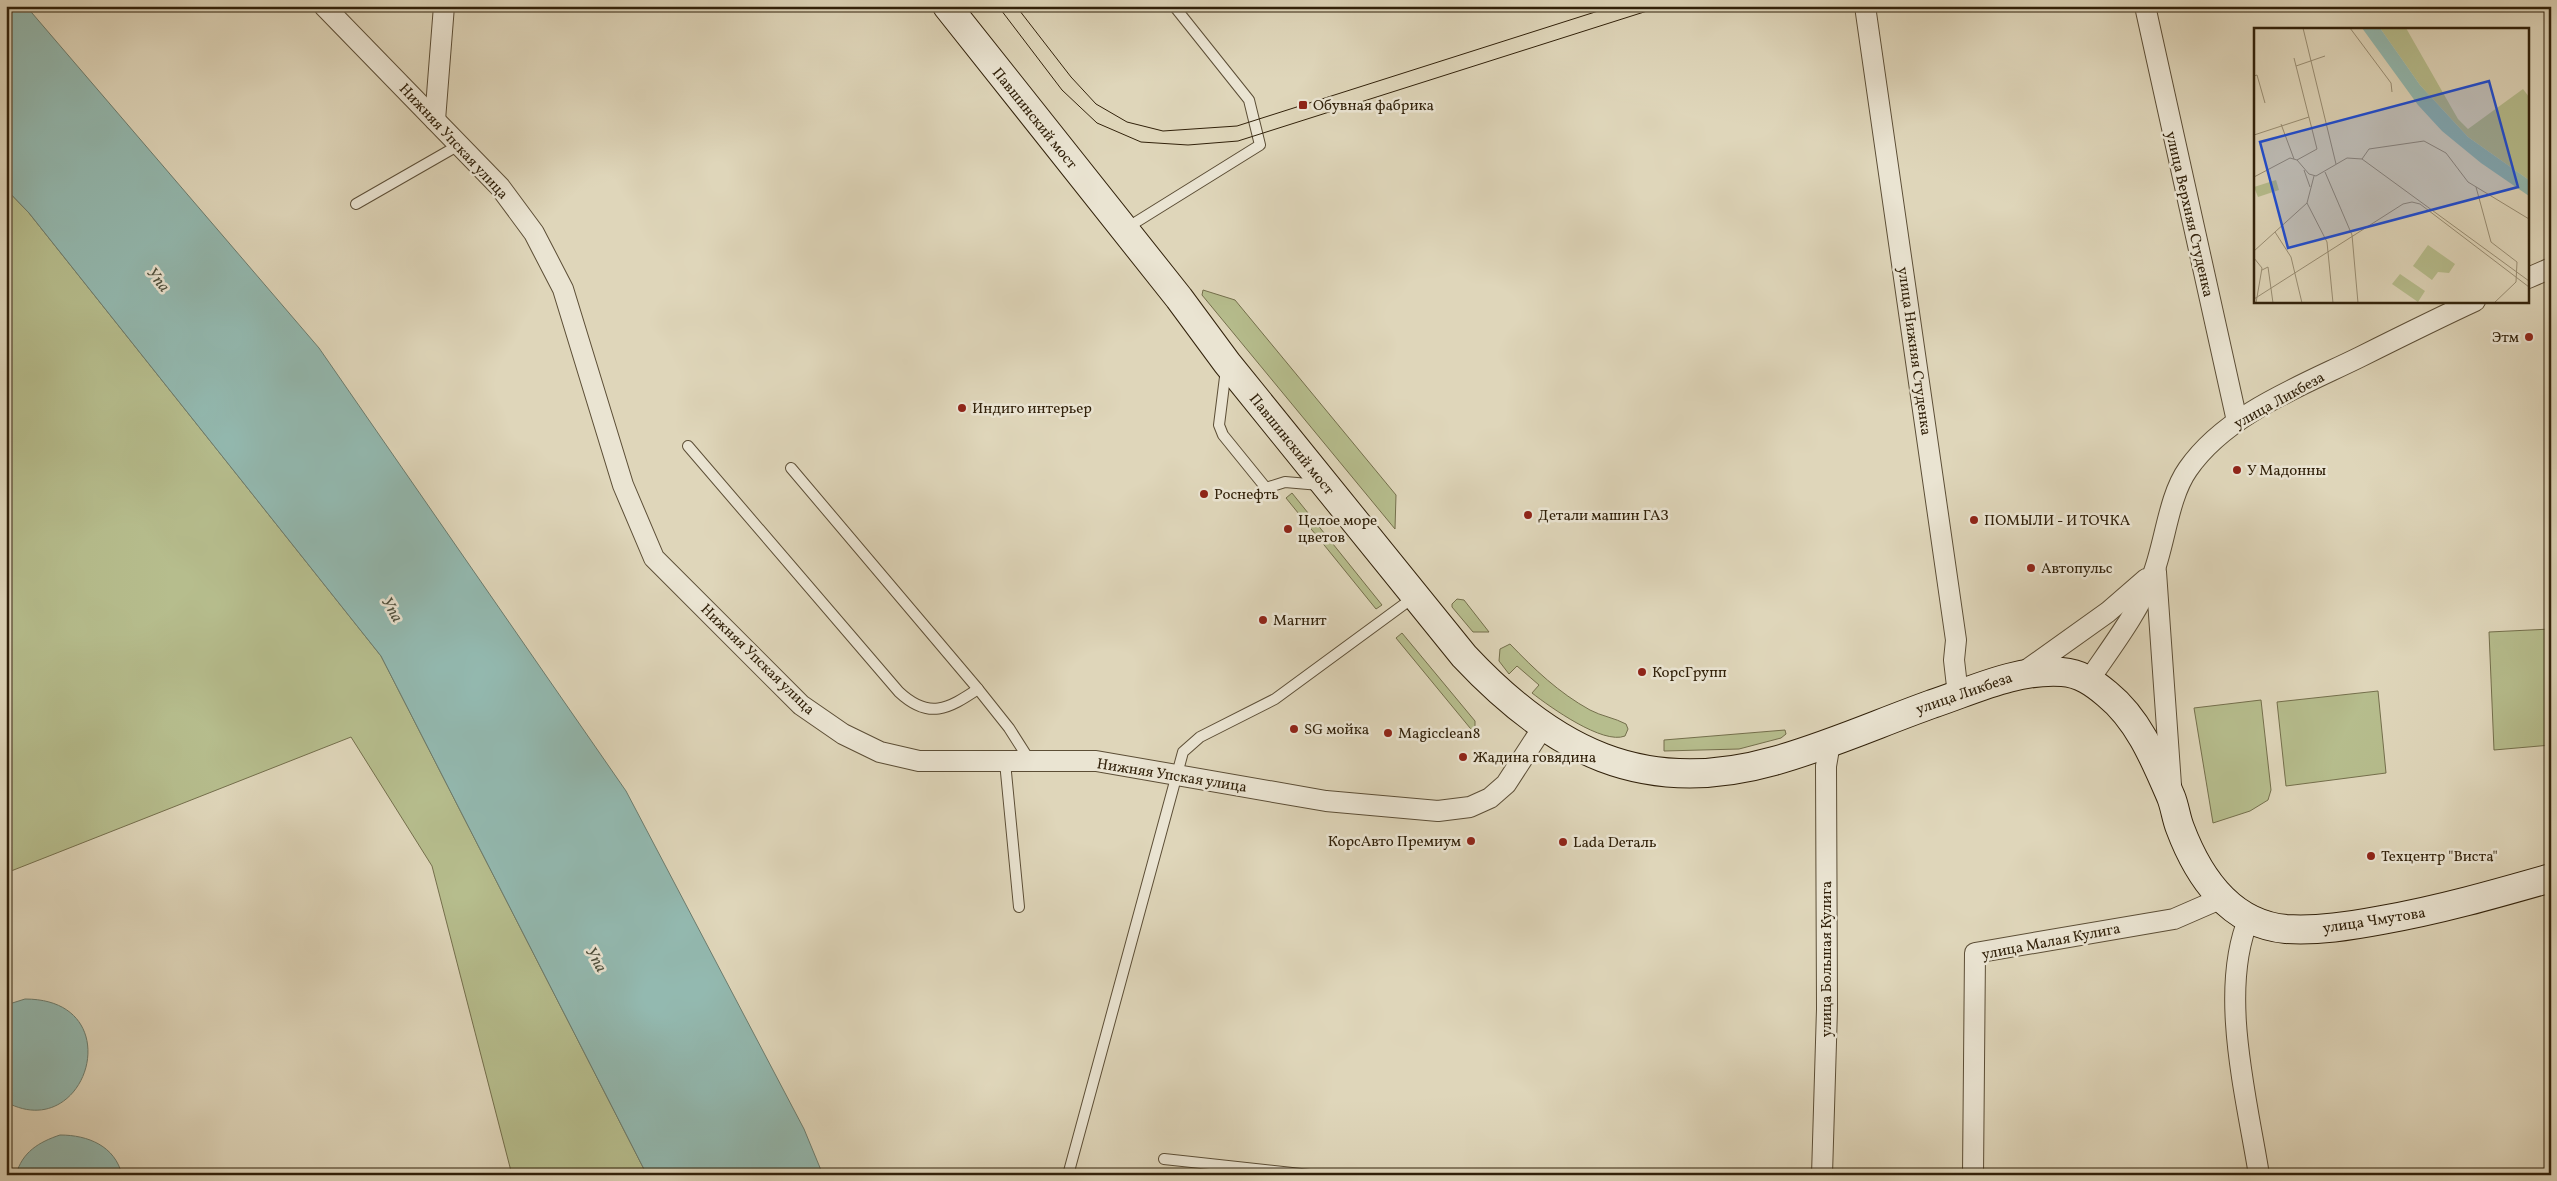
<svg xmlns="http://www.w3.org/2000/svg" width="2557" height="1181" font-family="Vollkorn,serif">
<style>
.green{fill:#b6bd8d;stroke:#746f4c}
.water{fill:#93b9b0;stroke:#6c7c6e}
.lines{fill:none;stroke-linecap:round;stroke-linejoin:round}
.service-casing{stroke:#5c4e36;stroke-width:12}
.minor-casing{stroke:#5c4e36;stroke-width:22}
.secondary-casing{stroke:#31210a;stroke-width:30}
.service{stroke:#eae4d2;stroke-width:10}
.minor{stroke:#eae4d2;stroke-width:20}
.secondary{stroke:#eae4d2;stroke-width:28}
.tram{stroke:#31210a;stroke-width:1}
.poi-dot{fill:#8f2418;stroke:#eae4d2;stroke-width:2}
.labels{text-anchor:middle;stroke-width:5;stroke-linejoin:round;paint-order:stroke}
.poi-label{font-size:15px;fill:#31210a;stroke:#eae4d2;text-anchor:start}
.street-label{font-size:15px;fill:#31210a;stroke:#eae4d2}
.water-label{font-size:16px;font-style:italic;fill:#4e4f3c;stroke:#eae4d2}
.inset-road{fill:none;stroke:#998e74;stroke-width:1}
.view{fill:#1d4ed8;fill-opacity:0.15;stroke:#1d4ed8;stroke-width:2.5}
.inset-edge{fill:none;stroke:#31210a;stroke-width:2.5}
</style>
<rect width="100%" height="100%" fill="#dfd6ba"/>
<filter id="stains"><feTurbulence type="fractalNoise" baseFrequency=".004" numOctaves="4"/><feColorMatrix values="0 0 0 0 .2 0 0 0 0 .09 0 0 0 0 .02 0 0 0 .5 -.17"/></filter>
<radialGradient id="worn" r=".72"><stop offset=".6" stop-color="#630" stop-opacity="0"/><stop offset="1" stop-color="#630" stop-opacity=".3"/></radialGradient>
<g class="green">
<path d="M 6,189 L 29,213 L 381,656 L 647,1175 L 512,1175 L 432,866 L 351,737 L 6,873 Z"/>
<path d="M 1203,290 L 1235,300 L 1396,495 L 1395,529 L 1202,295 Z"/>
<path d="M 1292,493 L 1382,605 L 1376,609 L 1286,498 Z"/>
<path d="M 1457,599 L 1464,600 L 1489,632 L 1473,632 L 1452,607 L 1452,604 Z"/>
<path d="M 2551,629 L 2551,745 L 2494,750 L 2489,632 Z"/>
<path d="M 1402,633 L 1475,721 L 1475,734 L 1396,638 Z"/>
<path d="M 1510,644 C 1534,669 1559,693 1590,710 C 1601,716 1615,718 1626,724 L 1628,729 L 1625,736 C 1603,745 1550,707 1532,693 L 1539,685 L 1517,666 L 1509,674 L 1499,661 L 1500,649 Z"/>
<path d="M 2378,691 L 2386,773 L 2286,786 L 2277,702 Z"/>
<path d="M 2261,700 L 2271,790 L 2268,800 L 2250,811 L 2213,823 L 2194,708 Z"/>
<path d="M 1785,730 L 1786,734 L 1781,738 L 1739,749 L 1664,751 L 1664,740 Z"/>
</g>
<g class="water">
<path d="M 6,6 L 26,6 L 319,348 L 626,791 L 804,1129 L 823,1175 L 647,1175 L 381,656 L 29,213 L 6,189 Z"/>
<path d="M 25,999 C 132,999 87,1146 6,1102 L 6,1005 Z"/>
<path d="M 60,1135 C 88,1135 115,1146 122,1175 L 16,1175 C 22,1152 39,1142 60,1135 Z"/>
</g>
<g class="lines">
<g class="service-casing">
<g id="service">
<path d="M 356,204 L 459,145"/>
<path d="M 1125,229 L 1260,145 L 1249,100 L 1174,6"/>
<path d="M 1226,369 L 1219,425 L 1223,435 L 1266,488 L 1285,482 L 1320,485"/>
<path d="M 688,446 L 899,692 C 929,720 948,709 978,689"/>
<path d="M 791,468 L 978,689 L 1009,728 L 1030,761"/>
<path d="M 1005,762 L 1019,907"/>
<path d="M 1164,1159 L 1310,1175"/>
<path d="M 1068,1175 L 1183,752 L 1200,737 L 1275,699 L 1414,597"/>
</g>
</g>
<g class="minor-casing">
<g id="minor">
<path d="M 324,6 L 500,187 L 534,233 L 563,289 L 623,485 L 654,558 L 801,705 L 843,734 L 880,752 L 919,761 L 1096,761 L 1326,801 L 1438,811 L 1470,807 L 1490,798 L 1506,784 L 1543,727"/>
<path d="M 1865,6 L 1956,640 L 1954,660 L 1958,695"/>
<path d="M 2145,6 L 2237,421"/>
<path d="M 435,120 L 444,6"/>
<path d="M 2528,278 L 2551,268"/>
<path d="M 2156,572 L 2171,785"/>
<path d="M 2021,674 L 2108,612 L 2146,579"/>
<path d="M 2089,680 C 2112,646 2137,614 2152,577 C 2165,545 2168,497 2188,469 C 2226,414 2301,386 2360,357 C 2398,338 2436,319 2475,301"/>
<path d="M 2249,918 C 2218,991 2247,1099 2259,1175"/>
<path d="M 1822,1175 L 1827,1009 L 1826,766 L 1830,743"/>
<path d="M 1973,1175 L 1975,953 L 2174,919 L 2220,899"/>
</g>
</g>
<g class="secondary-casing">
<path id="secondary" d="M 947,6 L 1179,298 L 1227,363 L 1464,656 C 1552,750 1643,798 1774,761 C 1828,746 1879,723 1932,704 C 1974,690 2016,669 2062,672 C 2080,673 2094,683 2107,694 C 2139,720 2155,760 2171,797 C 2175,807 2176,818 2180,828 C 2198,876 2230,924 2286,929 C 2318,931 2350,926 2382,920 C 2439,910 2495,894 2551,878"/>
</g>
<use href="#service" class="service"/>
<use href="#minor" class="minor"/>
<use href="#secondary" class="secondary"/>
<g class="tram">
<path d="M 998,6 L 1062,90 L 1097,123 L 1141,142 L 1188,145 L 1238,141 L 1663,6"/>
<path d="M 1016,6 L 1071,77 L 1096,104 L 1127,122 L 1163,131 L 1237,126 L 1614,6"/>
</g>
</g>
<g class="poi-dot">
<rect x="1298" y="100" width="10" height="10" rx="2.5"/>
<circle cx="2529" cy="337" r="5"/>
<circle cx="962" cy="408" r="5"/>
<circle cx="2237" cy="470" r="5"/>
<circle cx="1204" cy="494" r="5"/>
<circle cx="1528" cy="515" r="5"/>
<circle cx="1974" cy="520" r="5"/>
<circle cx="1288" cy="529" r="5"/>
<circle cx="2031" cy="568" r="5"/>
<circle cx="1263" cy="620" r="5"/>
<circle cx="1642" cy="672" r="5"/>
<circle cx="1294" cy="729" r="5"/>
<circle cx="1388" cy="733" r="5"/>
<circle cx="1463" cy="757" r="5"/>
<circle cx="1471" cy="841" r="5"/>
<circle cx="1563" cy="842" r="5"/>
<circle cx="2371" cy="856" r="5"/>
</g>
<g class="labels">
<g class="poi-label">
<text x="1313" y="110">Обувная фабрика</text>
<text x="2519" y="342" text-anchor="end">Этм</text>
<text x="972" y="413">Индиго интерьер</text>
<text x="2247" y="475">У Мадонны</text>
<text x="1214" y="499">Роснефть</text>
<text x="1538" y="520">Детали машин ГАЗ</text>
<text x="1298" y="525">Целое море<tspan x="1298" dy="17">цветов</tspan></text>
<text x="1984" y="525">ПОМЫЛИ - И ТОЧКА</text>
<text x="2041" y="573">Автопульс</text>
<text x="1273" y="625">Магнит</text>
<text x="1652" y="677">КорсГрупп</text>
<text x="1304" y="734">SG мойка</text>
<text x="1398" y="738">Magicclean8</text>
<text x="1473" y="762">Жадина говядина</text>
<text x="1461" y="846" text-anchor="end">КорсАвто Премиум</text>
<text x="1573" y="847">Lada Dеталь</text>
<text x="2381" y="861">Техцентр "Виста"</text>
</g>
<g class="street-label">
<text transform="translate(1035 118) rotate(51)" y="5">Павшинский мост</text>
<text transform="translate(454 141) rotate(47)" y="5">Нижняя Упская улица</text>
<text transform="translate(2190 214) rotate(77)" y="5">улица Верхняя Студенка</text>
<text transform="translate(1915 351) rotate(82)" y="5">улица Нижняя Cтуденкa</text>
<text transform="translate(2279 400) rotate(-29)" y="5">улица Ликбеза</text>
<text transform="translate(1292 444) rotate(51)" y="5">Павшинский мост</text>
<text transform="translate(758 659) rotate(44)" y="5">Нижняя Упская улица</text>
<text transform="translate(1964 693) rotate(-19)" y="5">улица Ликбеза</text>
<text transform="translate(1172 775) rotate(9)" y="5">Нижняя Упская улица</text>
<text transform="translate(2374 920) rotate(-9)" y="5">улица Чмутова</text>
<text transform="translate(2051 941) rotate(-11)" y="5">улица Малая Кулига</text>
<text transform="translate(1826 959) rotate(-90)" y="5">улица Большая Кулига</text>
</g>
<g class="water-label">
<text transform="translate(159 279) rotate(52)" y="6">Упа</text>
<text transform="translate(393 609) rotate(60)" y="6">Упа</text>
<text transform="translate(597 959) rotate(60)" y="6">Упа</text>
</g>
</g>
<g transform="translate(2254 28)">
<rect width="275" height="275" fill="#dfd6ba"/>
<path d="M 126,0 L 152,0 L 204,91 L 214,101 L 269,61 L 275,69 L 275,152 L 214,109 L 166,57 ZM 22,152 L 25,162 L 4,169 L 0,159 ZM 174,217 L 201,236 L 195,245 L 184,244 L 178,252 L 159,238 ZM 146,246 L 171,263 L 164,274 L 138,256 Z" fill="#b6bd8d"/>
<path d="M 108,0 L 126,0 L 166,57 L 214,109 L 275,152 L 275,168 L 227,135 L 188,103 L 164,77 Z" fill="#93b9b0"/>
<path class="inset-road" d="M 49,0 L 82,136M 96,0 L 137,55 L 138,64M 40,30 L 63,121 L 43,132M 42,38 L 71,28M 0,48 L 3,47 L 11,75M 27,96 L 40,131M 0,107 L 55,89M 108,131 L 115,121 L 170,113 L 192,125 L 214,154 L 275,191M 50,142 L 56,159M 71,144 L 98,207 L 104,275M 0,149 L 36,130 L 43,132 L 55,146 L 62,148 L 93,130 L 108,131 L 275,253M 222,159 L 237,214 L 263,234 L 262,254 L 240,275M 53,175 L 73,214 L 79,275M 21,204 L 37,229 L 48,275M 0,223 L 53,175 L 60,148M 0,230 L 8,240 L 2,275M 8,242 L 14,239 L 19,275M 0,271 L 149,176 L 158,174 L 166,176 L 275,259"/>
<path class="view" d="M 235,53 L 264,159 L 34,220 L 6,114 Z"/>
<rect width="275" height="275" class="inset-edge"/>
</g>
<rect width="2557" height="1181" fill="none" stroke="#dfd6ba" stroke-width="25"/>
<rect x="8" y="8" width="2542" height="1166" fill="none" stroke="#31210a" stroke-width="2.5"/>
<rect x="12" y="12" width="2532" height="1156" fill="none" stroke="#31210a"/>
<rect width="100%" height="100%" filter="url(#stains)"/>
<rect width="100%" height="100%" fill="url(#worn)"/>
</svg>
